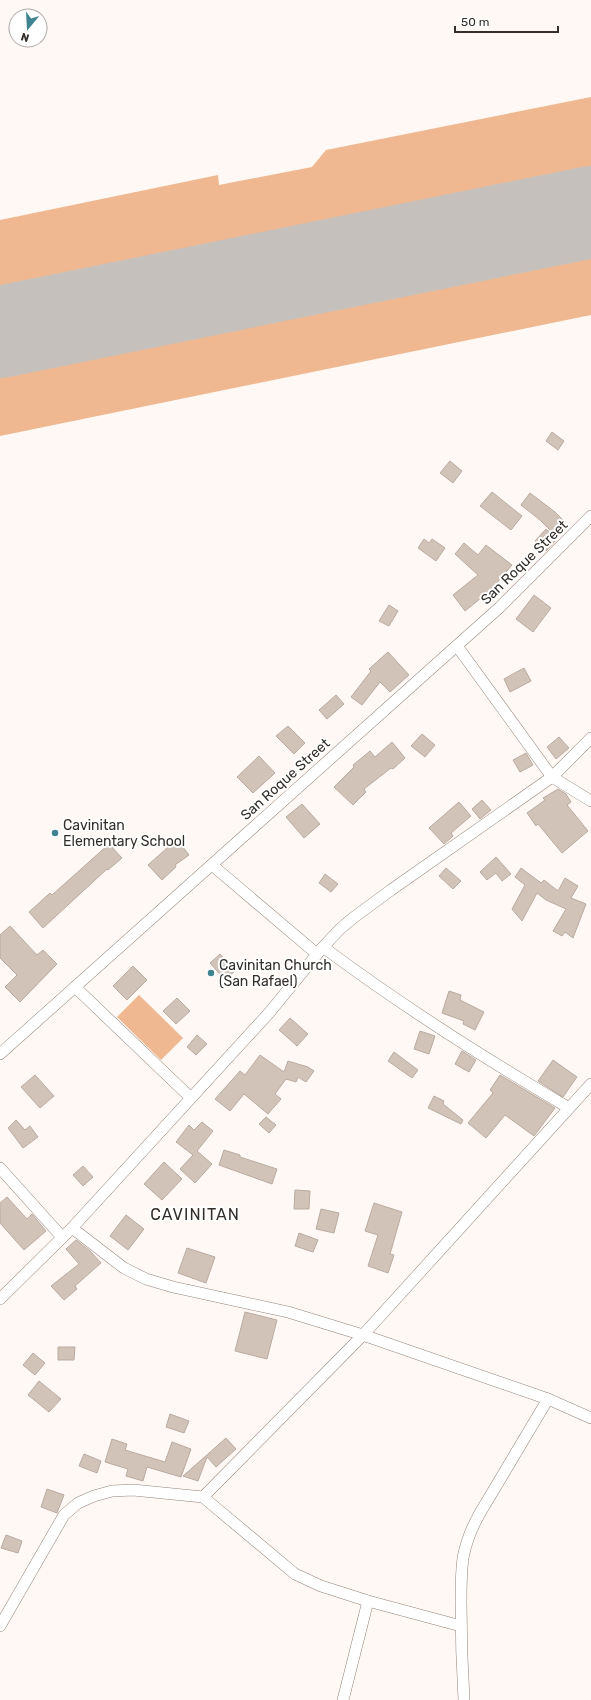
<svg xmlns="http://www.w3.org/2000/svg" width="591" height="1700" font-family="Rubik,sans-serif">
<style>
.green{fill:#f0b890}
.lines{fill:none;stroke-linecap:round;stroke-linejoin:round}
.runway{stroke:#c6c0bc;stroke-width:92}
.building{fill:#d2c3b8;stroke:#baaba1}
.minor-casing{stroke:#93857b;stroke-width:12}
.minor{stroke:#fff;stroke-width:11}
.poi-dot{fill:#408492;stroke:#fff;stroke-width:1.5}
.labels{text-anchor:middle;stroke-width:4;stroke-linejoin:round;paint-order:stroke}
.street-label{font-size:14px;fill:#342e2a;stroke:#fff}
.poi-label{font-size:14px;fill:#342e2a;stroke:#fff;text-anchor:start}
.quarter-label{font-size:16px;letter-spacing:1px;fill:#342e2a;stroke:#fff}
</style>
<rect width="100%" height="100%" fill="#fff8f4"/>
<g class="green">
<path d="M 591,97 L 591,173 L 0,296 L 0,220 L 218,175 L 219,185 L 312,167 L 326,150 Z"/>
<path d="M 591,252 L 591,315 L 0,436 L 0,369 Z"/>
<path d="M 139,995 L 183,1038 L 161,1060 L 117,1017 Z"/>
</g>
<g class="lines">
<path class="runway" d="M 0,332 L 591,212"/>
</g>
<g class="building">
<path d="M 552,432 L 564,441 L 558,450 L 546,441 Z"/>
<path d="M 450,461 L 462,471 L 453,483 L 440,473 Z"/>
<path d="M 492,492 L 522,516 L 511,530 L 480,506 Z"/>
<path d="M 530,493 L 555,512 L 565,522 L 553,533 L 540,520 L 521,505 Z"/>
<path d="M 546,529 L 557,539 L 546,551 L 535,541 Z"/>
<path d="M 424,539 L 429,543 L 432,539 L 445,548 L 436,561 L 418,548 Z"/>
<path d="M 464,543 L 478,555 L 486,545 L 512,565 L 491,590 L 465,611 L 453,595 L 478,575 L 455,554 Z"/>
<path d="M 534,595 L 551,608 L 533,632 L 516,619 Z"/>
<path d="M 389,605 L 398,611 L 389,626 L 379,621 Z"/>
<path d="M 388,652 L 409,675 L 390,692 L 380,682 L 362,705 L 351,697 L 371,671 L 369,669 Z"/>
<path d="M 524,668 L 531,681 L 510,692 L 504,679 Z"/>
<path d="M 336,695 L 344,704 L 327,719 L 319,710 Z"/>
<path d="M 288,726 L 305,743 L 294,754 L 276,736 Z"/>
<path d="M 422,734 L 435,745 L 425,757 L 411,746 Z"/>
<path d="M 559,737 L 569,748 L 556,759 L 547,747 Z"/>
<path d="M 392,742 L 405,758 L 393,769 L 391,768 L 364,789 L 366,792 L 353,805 L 334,787 L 354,767 L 353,765 L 370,751 L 375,757 Z"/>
<path d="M 526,753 L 533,765 L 520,772 L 513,760 Z"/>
<path d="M 259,756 L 275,773 L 253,793 L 237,777 Z"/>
<path d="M 558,789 L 566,794 L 571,802 L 567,805 L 588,831 L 562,853 L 538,824 L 536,826 L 527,813 L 545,800 L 543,798 Z"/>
<path d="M 482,800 L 491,810 L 480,819 L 472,809 Z"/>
<path d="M 459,802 L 471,816 L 451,833 L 453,836 L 444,844 L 429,828 Z"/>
<path d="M 302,804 L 320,824 L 304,838 L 286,817 Z"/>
<path d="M 177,839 L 189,855 L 175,865 L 176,867 L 162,880 L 148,865 Z"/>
<path d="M 109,844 L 122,858 L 108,870 L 107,869 L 43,928 L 29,912 L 50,893 L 52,895 Z"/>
<path d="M 496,857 L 511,874 L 502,881 L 496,873 L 487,880 L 480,872 Z"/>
<path d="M 446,868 L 461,881 L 453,889 L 439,876 Z"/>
<path d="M 521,868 L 541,883 L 544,880 L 558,891 L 565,878 L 578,886 L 571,898 L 586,904 L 573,938 L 565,932 L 562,936 L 553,931 L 566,909 L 546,900 L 537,893 L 522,921 L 512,909 L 525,885 L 515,877 Z"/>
<path d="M 325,874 L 338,884 L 331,892 L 319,883 Z"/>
<path d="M 10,926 L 37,955 L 43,950 L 57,964 L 20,1002 L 5,987 L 17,975 L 0,958 L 0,935 Z"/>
<path d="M 220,954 L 235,971 L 225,980 L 210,963 Z"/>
<path d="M 133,966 L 147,980 L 127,1000 L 113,986 Z"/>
<path d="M 449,991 L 461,995 L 460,1000 L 484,1012 L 475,1030 L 463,1024 L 464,1021 L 442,1013 Z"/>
<path d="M 177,998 L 190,1011 L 176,1024 L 163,1011 Z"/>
<path d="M 290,1018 L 308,1034 L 297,1046 L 279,1030 Z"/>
<path d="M 420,1031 L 435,1036 L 429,1054 L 414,1049 Z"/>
<path d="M 197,1035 L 207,1044 L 196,1055 L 187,1047 Z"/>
<path d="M 462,1051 L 476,1060 L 469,1072 L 455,1064 Z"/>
<path d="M 394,1052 L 418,1070 L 412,1078 L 388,1061 Z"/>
<path d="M 260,1055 L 284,1072 L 288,1061 L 308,1067 L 314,1071 L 306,1082 L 298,1077 L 296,1082 L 286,1079 L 275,1094 L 281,1099 L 268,1114 L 244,1094 L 230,1111 L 215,1099 L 240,1071 L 245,1075 Z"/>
<path d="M 553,1060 L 577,1077 L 563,1097 L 538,1081 Z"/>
<path d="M 35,1075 L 54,1096 L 40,1108 L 21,1087 Z"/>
<path d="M 500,1075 L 555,1108 L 534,1136 L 505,1115 L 486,1138 L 468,1123 L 493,1093 L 490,1090 Z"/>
<path d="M 434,1096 L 444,1101 L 443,1104 L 463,1120 L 461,1124 L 428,1108 Z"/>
<path d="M 266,1117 L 276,1125 L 269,1133 L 259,1124 Z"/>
<path d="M 16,1120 L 25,1130 L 30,1126 L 38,1137 L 23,1148 L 8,1128 Z"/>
<path d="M 202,1122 L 213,1131 L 197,1151 L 212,1164 L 195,1183 L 180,1169 L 193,1155 L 176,1142 L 189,1125 L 194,1130 Z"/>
<path d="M 224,1150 L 240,1155 L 240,1157 L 277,1169 L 272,1184 L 219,1165 Z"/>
<path d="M 164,1162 L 182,1179 L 162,1200 L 144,1184 Z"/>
<path d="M 83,1166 L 93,1177 L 83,1186 L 73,1175 Z"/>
<path d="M 295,1190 L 310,1191 L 309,1209 L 294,1209 Z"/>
<path d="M 7,1197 L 27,1219 L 32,1214 L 46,1231 L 24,1250 L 0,1223 L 0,1203 Z"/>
<path d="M 374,1203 L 402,1212 L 390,1254 L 394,1255 L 388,1273 L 368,1266 L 378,1235 L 365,1231 Z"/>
<path d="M 321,1209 L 339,1213 L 334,1233 L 316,1229 Z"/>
<path d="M 126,1215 L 144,1229 L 128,1250 L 110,1236 Z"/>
<path d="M 299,1233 L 318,1240 L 313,1252 L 295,1246 Z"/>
<path d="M 76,1240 L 90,1251 L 101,1263 L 75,1286 L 77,1289 L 64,1300 L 51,1286 L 79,1264 L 66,1249 Z"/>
<path d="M 187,1248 L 215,1257 L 206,1283 L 178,1273 Z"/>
<path d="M 245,1312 L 277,1320 L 267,1359 L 235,1351 Z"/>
<path d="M 58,1347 L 75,1347 L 74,1360 L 58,1360 Z"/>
<path d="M 33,1353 L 45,1363 L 35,1375 L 23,1365 Z"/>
<path d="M 39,1381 L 61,1399 L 49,1412 L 28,1395 Z"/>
<path d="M 170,1414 L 189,1421 L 184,1433 L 166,1427 Z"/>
<path d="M 226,1438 L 236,1449 L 216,1467 L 207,1457 L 198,1481 L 183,1476 Z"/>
<path d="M 112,1439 L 127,1444 L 125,1450 L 165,1462 L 172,1442 L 191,1449 L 181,1477 L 147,1467 L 143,1481 L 126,1476 L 128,1469 L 105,1462 Z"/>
<path d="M 84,1454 L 101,1461 L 97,1473 L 79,1466 Z"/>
<path d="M 47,1489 L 64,1495 L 57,1513 L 41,1507 Z"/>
<path d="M 6,1535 L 22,1541 L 18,1553 L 1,1548 Z"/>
</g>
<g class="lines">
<g class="minor-casing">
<g id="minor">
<path d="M 457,646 L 552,777 L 591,801"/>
<path d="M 212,865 L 317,954"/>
<path d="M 323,947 C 402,1006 484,1058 569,1108"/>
<path d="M 75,987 L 191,1098"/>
<path d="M 0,1054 L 500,607 L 591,516"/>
<path d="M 0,1168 L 62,1237"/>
<path d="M 72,1228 L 124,1268 L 146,1279 L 173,1287 L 288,1312 L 363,1335 L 548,1399 L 591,1418"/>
<path d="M 0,1299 L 72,1228 L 269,1013 L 323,947 L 340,929 L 353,918 L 391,890 L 552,777 L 591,738"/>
<path d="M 203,1497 L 363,1335 L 591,1084"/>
<path d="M 0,1626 L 64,1515 L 78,1503 L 94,1496 L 112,1491 L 133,1490 L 203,1497 L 295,1574 L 321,1586 L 368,1601 L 461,1626"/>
<path d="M 343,1700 L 368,1601"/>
<path d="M 464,1700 C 462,1667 461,1634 461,1602 C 461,1587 461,1573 463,1558 C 466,1542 472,1527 480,1513 L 548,1399"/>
</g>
</g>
<use href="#minor" class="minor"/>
</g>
<g class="poi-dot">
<circle cx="55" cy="833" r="4"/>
<circle cx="211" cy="973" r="4"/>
</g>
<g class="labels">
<g class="street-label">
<text transform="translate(524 562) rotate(-44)" y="5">San Roque Street</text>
<text transform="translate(285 779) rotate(-42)" y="5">San Roque Street</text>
</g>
<g class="poi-label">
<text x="63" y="830">Cavinitan<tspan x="63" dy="16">Elementary School</tspan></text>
<text x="219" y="970">Cavinitan Church<tspan x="219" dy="16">(San Rafael)</tspan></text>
</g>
<g class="quarter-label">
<text x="195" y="1220">CAVINITAN</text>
</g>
</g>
<g transform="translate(28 28) rotate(198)"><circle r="19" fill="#ffffff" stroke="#aeabaa"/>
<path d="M0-3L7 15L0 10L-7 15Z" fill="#408492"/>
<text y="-6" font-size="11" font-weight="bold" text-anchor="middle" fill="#342e2a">N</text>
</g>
<path d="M455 26v6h103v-6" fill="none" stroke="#342e2a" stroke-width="2"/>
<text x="461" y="26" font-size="12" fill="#342e2a" stroke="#ffffff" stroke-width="3" paint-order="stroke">50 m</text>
</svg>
